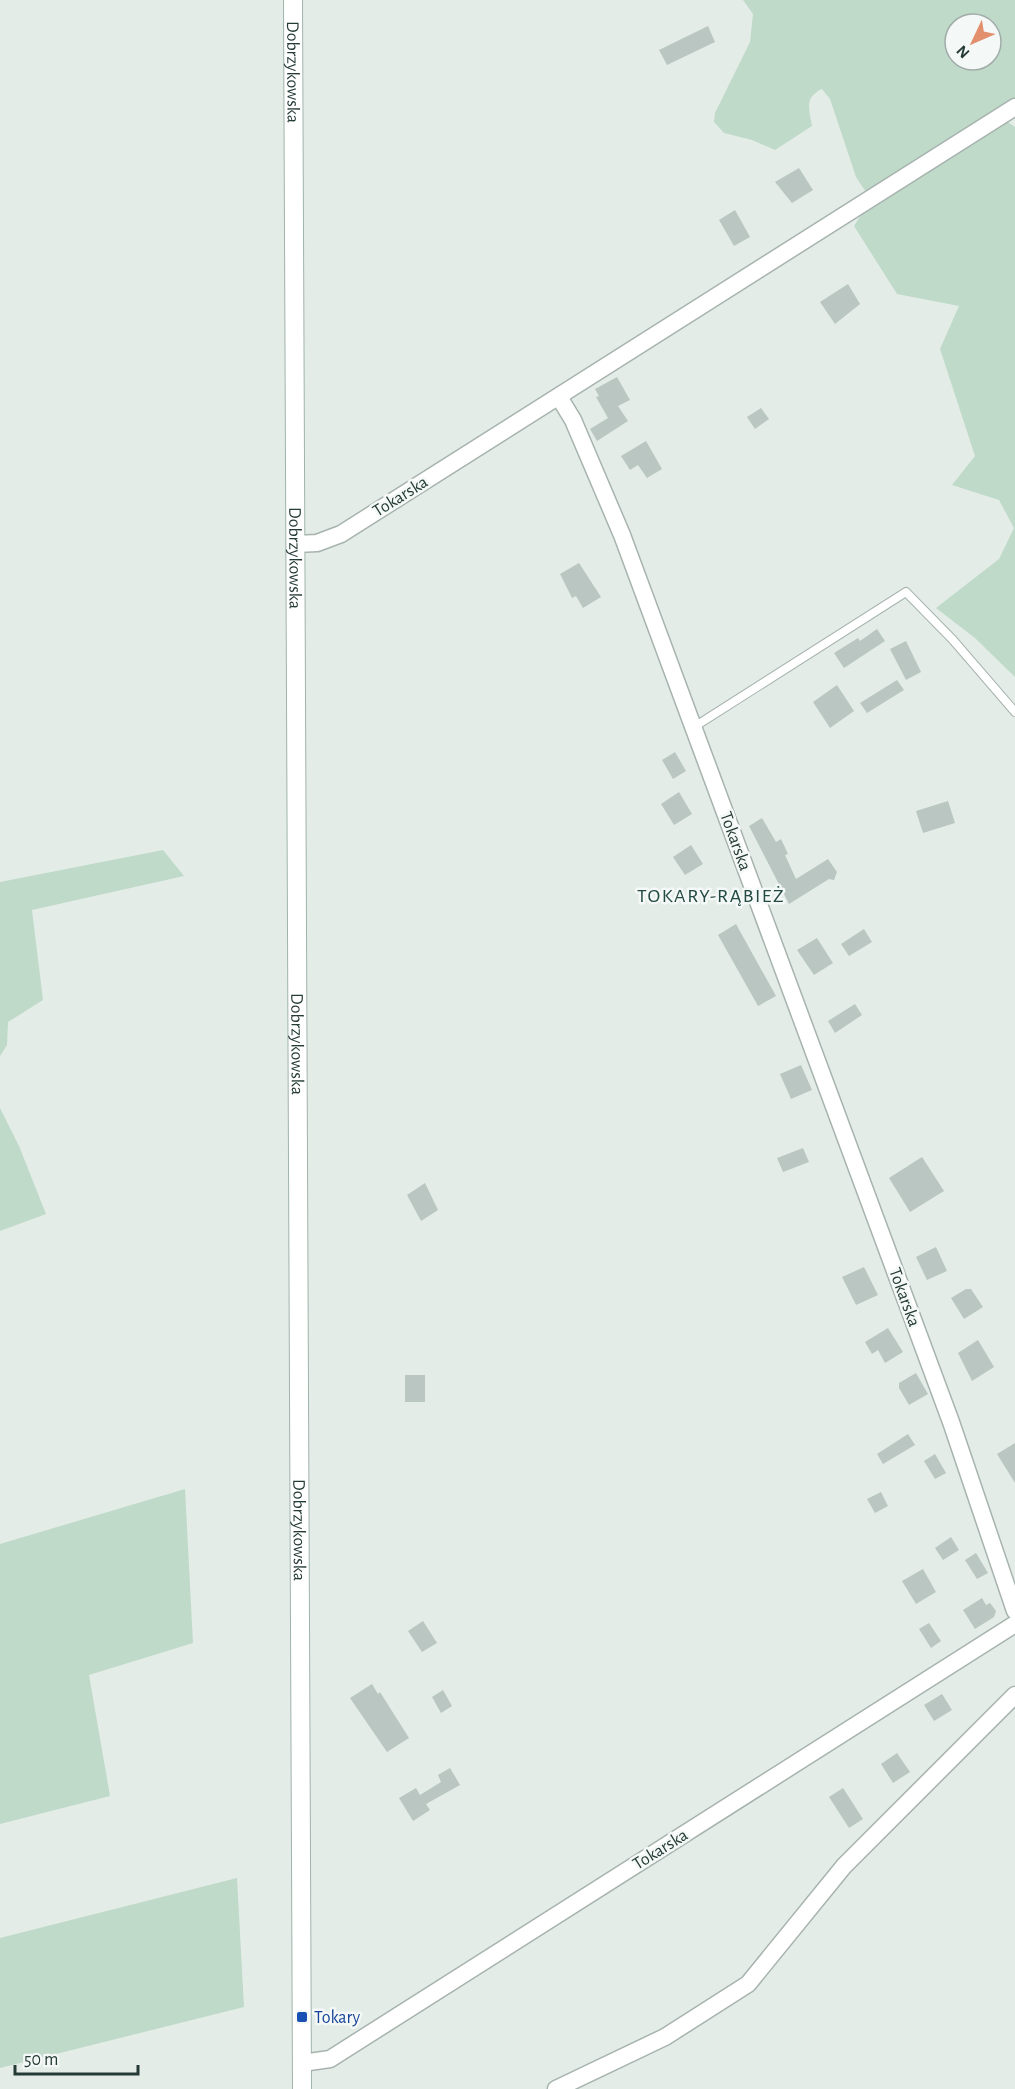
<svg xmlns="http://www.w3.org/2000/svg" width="1015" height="2089" font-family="'Alegreya Sans',sans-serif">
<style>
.green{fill:#bfdac8;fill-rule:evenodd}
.building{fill:#b9c6c2}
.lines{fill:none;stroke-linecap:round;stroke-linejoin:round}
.lane-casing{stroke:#a7b3af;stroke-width:10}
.street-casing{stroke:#a7b3af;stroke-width:19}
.secondary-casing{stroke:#a0b3ad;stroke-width:20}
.lane{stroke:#fff;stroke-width:8}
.street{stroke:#fff;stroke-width:16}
.secondary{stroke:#fff;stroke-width:18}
.transit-dot{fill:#1a4fb4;stroke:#f4f8f6;stroke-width:2}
.labels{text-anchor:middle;stroke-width:5;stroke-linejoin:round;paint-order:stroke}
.street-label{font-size:18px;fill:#253b36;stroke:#f4f8f6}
.transit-label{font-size:18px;fill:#164399;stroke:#f4f8f6;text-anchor:start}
.neighbourhood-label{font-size:20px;letter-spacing:1.5px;fill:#244b43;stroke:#f4f8f6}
</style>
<rect width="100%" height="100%" fill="#e4ece8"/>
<g class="green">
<path d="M 743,0 L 1015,0 L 1015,101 L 868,195 L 856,177 L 830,99 L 822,89 C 804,97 809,109 812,126 L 775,150 L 752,140 L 724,133 L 714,122 L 715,113 L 750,42 L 753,14 ZM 955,24 L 991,24 L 991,60 L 955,60 Z"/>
<path d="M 1003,119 L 1015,127 L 1015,677 L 975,638 L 936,608 L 999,559 L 1014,528 L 999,500 L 952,485 L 975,456 L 940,349 L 959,306 L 897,294 L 854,226 L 865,209 Z"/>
<path d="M 163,850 L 184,876 L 32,910 L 43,1000 L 8,1022 L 7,1045 L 0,1056 L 0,882 Z"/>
<path d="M 0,1108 L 19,1146 L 46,1214 L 0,1231 Z"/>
<path d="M 185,1489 L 193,1643 L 89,1675 L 110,1796 L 0,1824 L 0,1544 Z"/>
<path d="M 237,1878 L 244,2007 L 0,2068 L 0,1938 Z"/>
</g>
<g class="building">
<path d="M 708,26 L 715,42 L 667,65 L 659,50 Z"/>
<path d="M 799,168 L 813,190 L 792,203 L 775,182 Z"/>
<path d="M 735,210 L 750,237 L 734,246 L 719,220 Z"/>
<path d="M 848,284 L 860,304 L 835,324 L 820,302 Z"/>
<path d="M 617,377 L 630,400 L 618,406 L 628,421 L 597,441 L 590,429 L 608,418 L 596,397 L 599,396 L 595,389 Z"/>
<path d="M 761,408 L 769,419 L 755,429 L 747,417 Z"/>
<path d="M 646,441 L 662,469 L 647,478 L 638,465 L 630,470 L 621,456 Z"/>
<path d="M 579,563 L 601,597 L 583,608 L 576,596 L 572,598 L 560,574 Z"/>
<path d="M 877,629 L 885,641 L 844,668 L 834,653 L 858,638 L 860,641 Z"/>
<path d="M 906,641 L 921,672 L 906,680 L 890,649 Z"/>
<path d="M 897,680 L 904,690 L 867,713 L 860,703 Z"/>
<path d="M 837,685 L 854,711 L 830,728 L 813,702 Z"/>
<path d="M 675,752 L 686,771 L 673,779 L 662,760 Z"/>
<path d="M 679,792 L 692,814 L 674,825 L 661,804 Z"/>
<path d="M 948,801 L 955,823 L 923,833 L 916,811 Z"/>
<path d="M 762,818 L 776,842 L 781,839 L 788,854 L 785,855 L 796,879 L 828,859 L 837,872 L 834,880 L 829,879 L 789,904 L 749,826 Z"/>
<path d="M 691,845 L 703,864 L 685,875 L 673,857 Z"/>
<path d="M 736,924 L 776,996 L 758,1006 L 718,935 Z"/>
<path d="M 864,929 L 872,942 L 849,956 L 841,944 Z"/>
<path d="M 817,938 L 833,963 L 814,975 L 797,950 Z"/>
<path d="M 855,1004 L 862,1015 L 835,1033 L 828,1021 Z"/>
<path d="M 801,1065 L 812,1090 L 791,1099 L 780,1074 Z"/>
<path d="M 803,1148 L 809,1162 L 783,1172 L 777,1158 Z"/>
<path d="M 922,1157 L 944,1191 L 910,1212 L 889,1178 Z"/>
<path d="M 425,1183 L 438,1210 L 421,1221 L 407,1195 Z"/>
<path d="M 936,1247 L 947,1271 L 927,1280 L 916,1257 Z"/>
<path d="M 864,1267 L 878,1295 L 856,1305 L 842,1277 Z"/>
<path d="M 966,1289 L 971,1289 L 983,1307 L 964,1319 L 951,1298 Z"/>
<path d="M 888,1328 L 903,1352 L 885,1363 L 878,1350 L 872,1354 L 865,1342 Z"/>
<path d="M 978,1340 L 994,1367 L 972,1381 L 958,1353 Z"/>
<path d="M 916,1373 L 928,1394 L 909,1405 L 899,1388 L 899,1383 Z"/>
<rect x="405" y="1375" width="20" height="27"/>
<path d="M 908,1434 L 915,1445 L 883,1464 L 877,1454 Z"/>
<path d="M 1015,1443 L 1015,1483 L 997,1454 Z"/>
<path d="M 935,1454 L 946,1473 L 935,1479 L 924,1461 Z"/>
<path d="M 881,1492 L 888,1506 L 875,1513 L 867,1499 Z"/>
<path d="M 951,1537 L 959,1550 L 943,1560 L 935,1548 Z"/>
<path d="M 976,1553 L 988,1573 L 977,1579 L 965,1560 Z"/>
<path d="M 923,1569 L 936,1592 L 916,1604 L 902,1581 Z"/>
<path d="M 982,1598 L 986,1605 L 990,1603 L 996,1611 L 994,1617 L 975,1629 L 963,1610 Z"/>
<path d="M 423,1621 L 437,1643 L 422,1652 L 408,1631 Z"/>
<path d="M 929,1623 L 941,1641 L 931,1648 L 919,1629 Z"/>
<path d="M 372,1684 L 378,1694 L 380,1692 L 409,1738 L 387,1752 L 350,1698 Z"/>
<path d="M 443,1690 L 452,1706 L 441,1713 L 432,1697 Z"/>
<path d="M 942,1694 L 952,1710 L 934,1721 L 924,1705 Z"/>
<path d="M 897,1753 L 910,1772 L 893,1783 L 881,1764 Z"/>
<path d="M 450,1768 L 460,1785 L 426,1804 L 430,1810 L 413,1821 L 399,1798 L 416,1788 L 420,1795 L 441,1782 L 438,1775 Z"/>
<path d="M 843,1788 L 863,1819 L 849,1828 L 829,1797 Z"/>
</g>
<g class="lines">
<g class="lane-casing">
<path id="lane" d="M 694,727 L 906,592 L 953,640 L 1015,712"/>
</g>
<g class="street-casing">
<g id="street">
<path d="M 559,397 L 573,420 L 622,535 L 951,1422 L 1015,1611"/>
<path d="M 296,544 L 317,543 L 341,534 L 1015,107"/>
<path d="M 302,2063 L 330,2059 L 1015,1624"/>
<path d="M 556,2089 L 665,2037 L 748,1984 L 844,1866 L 1015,1695"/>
</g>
</g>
<g class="secondary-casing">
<g id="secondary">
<path id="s1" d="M 293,0 L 302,2089"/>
</g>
</g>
<use href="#lane" class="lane"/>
<use href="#street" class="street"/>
<use href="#secondary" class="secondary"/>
</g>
<rect class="transit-dot" x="296" y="2011" width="12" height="12" rx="3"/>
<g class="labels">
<g class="street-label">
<text dy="6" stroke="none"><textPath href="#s1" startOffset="72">Dobrzykowska</textPath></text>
<text transform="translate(400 496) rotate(-32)" y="6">Tokarska</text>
<text dy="6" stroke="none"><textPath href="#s1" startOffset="558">Dobrzykowska</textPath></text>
<text transform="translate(736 841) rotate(70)" y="6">Tokarska</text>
<text dy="6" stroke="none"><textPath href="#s1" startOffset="1044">Dobrzykowska</textPath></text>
<text transform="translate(905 1297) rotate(70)" y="6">Tokarska</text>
<text dy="6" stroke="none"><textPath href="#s1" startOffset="1530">Dobrzykowska</textPath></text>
<text transform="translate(660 1849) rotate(-32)" y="6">Tokarska</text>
</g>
<g class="transit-label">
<text x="314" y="2023">Tokary</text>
</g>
<g class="neighbourhood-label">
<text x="711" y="902">TOKARY-RĄBIEŻ</text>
</g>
</g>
<g transform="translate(973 42) rotate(226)"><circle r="28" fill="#f4f8f6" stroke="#a1aca9" stroke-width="1.5"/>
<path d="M0-4.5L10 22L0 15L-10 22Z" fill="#e18f6c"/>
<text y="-9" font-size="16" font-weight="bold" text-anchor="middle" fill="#253b36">N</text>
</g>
<path d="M15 2065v9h123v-9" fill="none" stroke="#253b36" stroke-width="3"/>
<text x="24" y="2065" font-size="18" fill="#253b36" stroke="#f4f8f6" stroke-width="4.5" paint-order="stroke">50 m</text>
</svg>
